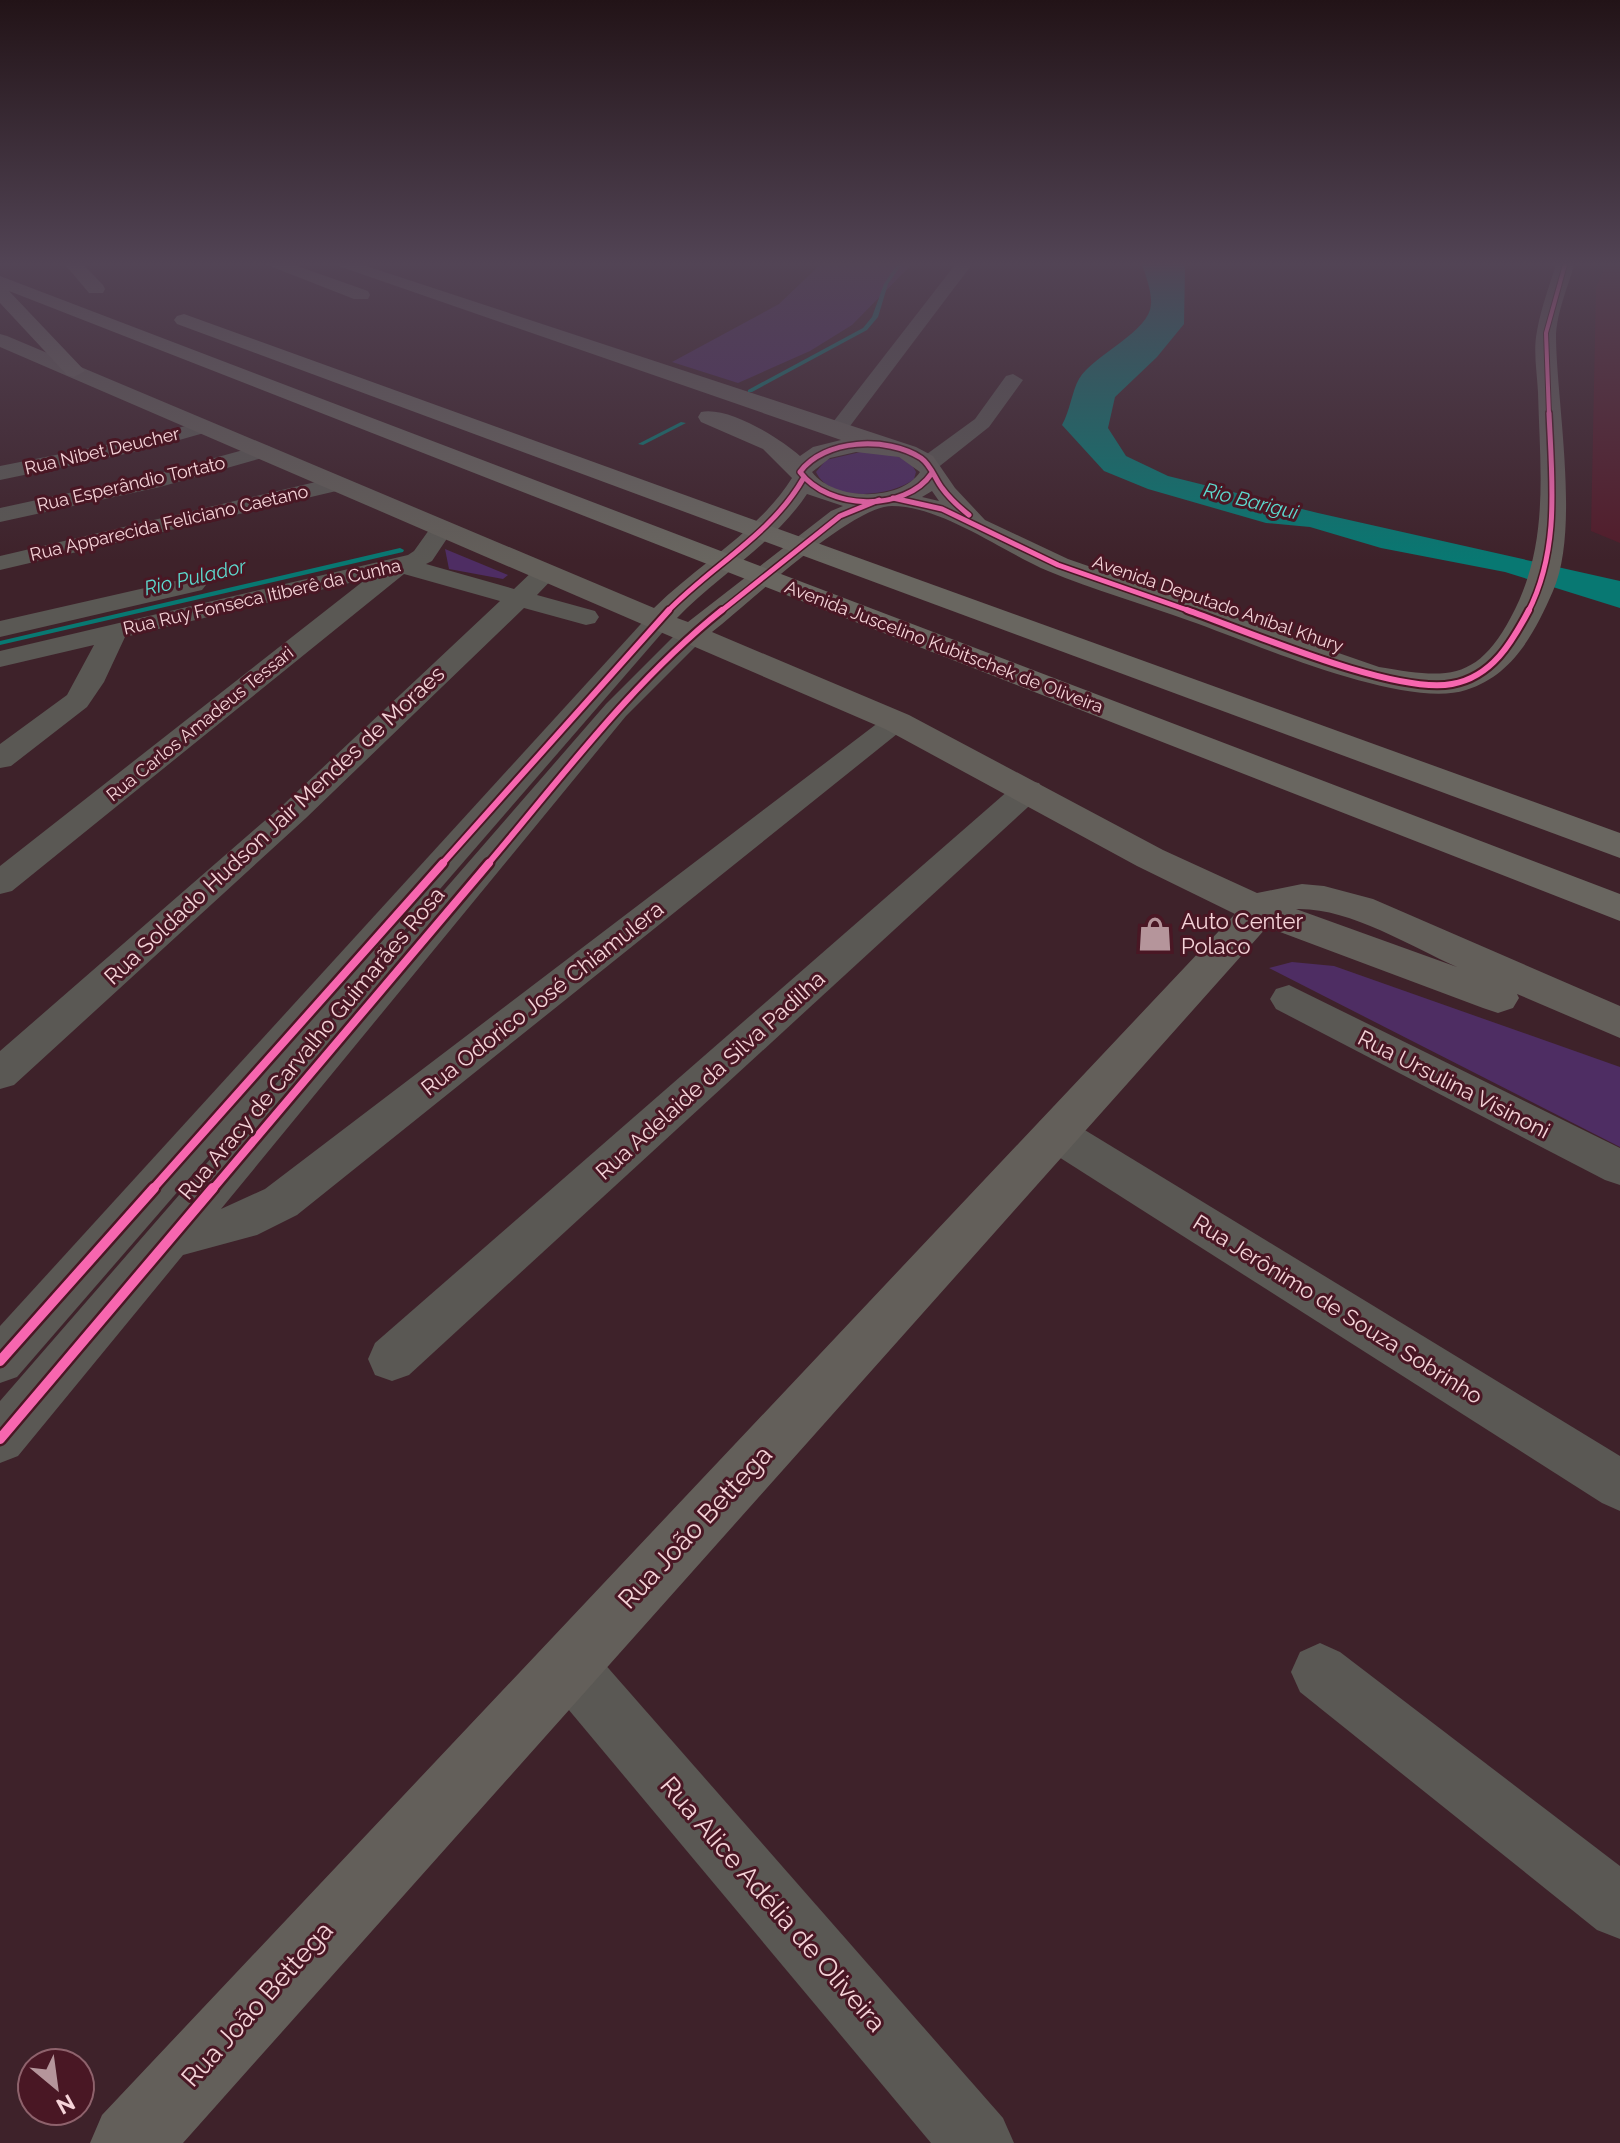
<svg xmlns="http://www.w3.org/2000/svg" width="1620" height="2143" font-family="Raleway,sans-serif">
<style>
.built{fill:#521c2a}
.green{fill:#4e2d63}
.water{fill:#087872}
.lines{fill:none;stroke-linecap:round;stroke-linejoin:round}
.stream{fill:#087872;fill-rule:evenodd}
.minor{fill:#5a5854;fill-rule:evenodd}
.major{fill:#635f5a;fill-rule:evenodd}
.highway{fill:#696660;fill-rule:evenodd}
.cycleway-far4-casing{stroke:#491724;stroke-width:6}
.cycleway-far3-casing{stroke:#491724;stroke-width:8}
.cycleway-far2-casing{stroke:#491724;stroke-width:10}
.cycleway-far1-casing{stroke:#491724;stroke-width:13}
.cycleway-casing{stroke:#491724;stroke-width:15}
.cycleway-far4{stroke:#f766af;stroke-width:4}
.cycleway-far3{stroke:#f766af;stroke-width:5}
.cycleway-far2{stroke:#f766af;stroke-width:6}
.cycleway-far1{stroke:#f766af;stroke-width:8}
.cycleway{stroke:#f766af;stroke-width:10}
.labels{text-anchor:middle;stroke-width:6;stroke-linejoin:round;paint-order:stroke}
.far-street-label{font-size:18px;fill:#f5d3d8;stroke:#491724}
.far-water-label{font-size:20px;font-style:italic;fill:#5ddacf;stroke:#491724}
.street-label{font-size:22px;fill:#f5d3d8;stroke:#491724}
.poi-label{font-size:22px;fill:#f5d3d8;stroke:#491724;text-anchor:start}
.near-street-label{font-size:26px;fill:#f5d3d8;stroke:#491724}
</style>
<rect width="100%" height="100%" fill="#3e222a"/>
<path class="built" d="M 1607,261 L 1620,261 L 1620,543 L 1591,531 L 1596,288 Z"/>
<g class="green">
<path d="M 824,261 L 915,261 L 852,325 L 810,351 L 738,383 L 672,362 L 779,304 Z"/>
<path d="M 865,451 C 883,454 908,453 916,472 L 914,479 C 892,497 830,503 816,472 L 826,460 Z"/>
<path d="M 445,549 L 508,575 L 503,579 L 449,569 Z"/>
<path d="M 1292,962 L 1334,966 L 1620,1067 L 1620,1147 L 1269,968 Z"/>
</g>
<path class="water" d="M 1141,261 L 1182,261 L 1185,268 L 1184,324 L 1157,357 L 1115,397 L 1108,428 L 1126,456 L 1168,476 L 1318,513 L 1620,581 L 1620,608 L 1505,572 L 1381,548 L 1310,527 L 1266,523 L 1148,489 L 1104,471 L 1062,425 C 1070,411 1072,391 1079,379 C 1094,354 1150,332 1151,304 C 1152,291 1145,274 1141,261 Z"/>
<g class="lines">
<g class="stream">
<path d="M 899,261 L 904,261 L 888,284 L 878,317 L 867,330 L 752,392 L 748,392 L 748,390 L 863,328 L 872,317 L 884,284 Z"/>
<path d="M 681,422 L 686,423 L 643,445 L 638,444 Z"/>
<path d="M 400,548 L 404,550 L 403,552 L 0,645 L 0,641 Z"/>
</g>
<g class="minor">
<path d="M 958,261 L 973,263 L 844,434 L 830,434 L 827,430 L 830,426 Z"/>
<path d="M 1013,374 L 1023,380 L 989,427 L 936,469 L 920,469 L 917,464 L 920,459 L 975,419 L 1006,376 Z"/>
<path d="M 204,421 L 214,427 L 211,431 L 144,450 L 0,480 L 0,466 L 141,438 Z"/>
<path d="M 261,445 L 269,446 L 272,451 L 269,456 L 160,487 L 0,522 L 0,508 L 156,474 Z"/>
<path d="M 337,477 L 345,479 L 348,484 L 345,489 L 0,570 L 0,556 Z"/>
<path d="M 442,521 L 450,523 L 454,528 L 432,561 L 426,564 L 514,589 L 537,567 L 555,567 L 559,572 L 537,595 L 595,611 L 599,617 L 595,623 L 586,625 L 524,608 L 306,818 L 14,1085 L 0,1089 L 0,1051 L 284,804 L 500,601 L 404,574 L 12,891 L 0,894 L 0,866 L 366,579 L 125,637 L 104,682 L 87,707 L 11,766 L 0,768 L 0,744 L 67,695 L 94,645 L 0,667 L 0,651 L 408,555 L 414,551 L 434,523 Z"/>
<path d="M 193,577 L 202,580 L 206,585 L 202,590 L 0,637 L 0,621 Z"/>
<path d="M 659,612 L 668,614 L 672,620 L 668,626 L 17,1377 L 0,1383 L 0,1326 L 650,614 Z"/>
<path d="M 692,626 L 702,628 L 705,634 L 702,640 L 626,716 L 221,1209 L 265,1189 L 887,716 L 897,713 L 907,716 L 912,722 L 297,1215 L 257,1235 L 183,1255 L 18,1456 L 0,1463 L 0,1401 L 606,704 L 682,628 Z"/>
<path d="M 1028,781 L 1039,783 L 1044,790 L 1039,797 L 409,1375 L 392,1381 L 375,1375 L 368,1359 L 375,1343 L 1017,783 Z"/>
<path d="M 1289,985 L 1620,1148 L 1620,1185 L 1605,1180 L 1276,1009 L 1270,999 L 1276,989 Z"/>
<path d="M 1055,1116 L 1070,1121 L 1620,1456 L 1620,1511 L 1602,1503 L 1040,1145 L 1034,1133 L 1040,1121 Z"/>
<path d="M 568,1636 L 588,1645 L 1003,2118 L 1014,2143 L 931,2143 L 548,1685 L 539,1665 L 548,1645 Z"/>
<path d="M 1320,1643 L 1340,1652 L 1620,1866 L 1620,1939 L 1597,1930 L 1300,1692 L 1291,1672 L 1300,1652 Z"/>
</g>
<g class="major">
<path d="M 257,261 L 283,261 L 368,291 L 370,295 L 368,299 L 354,299 Z"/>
<path d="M 324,261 L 351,261 L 916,447 L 933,456 L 955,488 L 985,520 L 1068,559 L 1379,667 C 1445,678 1476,683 1511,617 C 1550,545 1540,471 1538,392 C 1537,373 1533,350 1537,331 C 1541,308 1550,284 1557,261 L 1575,261 C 1569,285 1556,313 1556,338 C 1557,406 1580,530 1553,591 C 1534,634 1513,675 1466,690 C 1405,710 1253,643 1190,621 C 1143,604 1094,590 1048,571 C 1003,552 942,506 892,506 C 851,506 748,604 712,632 L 909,715 L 1163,850 L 1257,893 L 1302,884 L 1324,886 L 1373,899 L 1620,1006 L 1620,1038 L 1517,994 L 1519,998 L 1513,1008 L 1498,1013 L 1483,1008 L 1267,927 L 183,2143 L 90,2143 L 102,2115 L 1235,914 L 1137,866 L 885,729 L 0,347 L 0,334 L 7,336 L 654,608 C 699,563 758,532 792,478 L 763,449 L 701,422 L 698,417 L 701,412 C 728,406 780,438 800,456 L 813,447 L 841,440 ZM 856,452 L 899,457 L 920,472 C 900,502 834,501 812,472 L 830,458 ZM 932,491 L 939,501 L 922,497 ZM 807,494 L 843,506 L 831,511 L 688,622 L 677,618 C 719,574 774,544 807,494 ZM 1296,909 C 1348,907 1410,946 1457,967 Z"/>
</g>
<g class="highway">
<path d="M 62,261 L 80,261 L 103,285 L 105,289 L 103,293 L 89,293 Z"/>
<path d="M 0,276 L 1620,894 L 1620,921 L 9,291 L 85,371 L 74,377 L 67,375 L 0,303 Z"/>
<path d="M 184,314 L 1620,833 L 1620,858 L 177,324 L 174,320 L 177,316 Z"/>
</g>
<g class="cycleway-far4-casing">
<path id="cycleway-far4" d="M 1549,415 L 1546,333 L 1566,261"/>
</g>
<g class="cycleway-far3-casing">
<g id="cycleway-far3">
<path d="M 932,473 C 905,513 828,510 800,472 C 824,439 887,436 921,458 C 931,465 935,479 942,488 C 950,499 959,507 969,515"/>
<path d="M 893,498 L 942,509 L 1058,565 L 1193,612"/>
<path d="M 667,612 C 711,566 771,535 803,479"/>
<path d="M 720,612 L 840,516 L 879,500"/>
<path d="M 1528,612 C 1560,550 1552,481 1549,413"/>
</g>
</g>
<g class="cycleway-far2-casing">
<g id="cycleway-far2">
<path d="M 1187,610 C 1247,631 1394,695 1452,684 C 1492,677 1512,642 1529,610"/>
<path d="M 441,865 L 669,610"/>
<path d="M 487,865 C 562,777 632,682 722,610"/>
</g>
</g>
<g class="cycleway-far1-casing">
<g id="cycleway-far1">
<path d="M 152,1190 L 443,863"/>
<path d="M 212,1190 L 489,863"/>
</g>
</g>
<g class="cycleway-casing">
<g id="cycleway">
<path d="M 0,1361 L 154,1188"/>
<path d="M 0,1439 L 213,1188"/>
</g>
</g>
<use href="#cycleway-far4" class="cycleway-far4"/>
<use href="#cycleway-far3" class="cycleway-far3"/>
<use href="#cycleway-far2" class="cycleway-far2"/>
<use href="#cycleway-far1" class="cycleway-far1"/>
<use href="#cycleway" class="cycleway"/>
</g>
<linearGradient id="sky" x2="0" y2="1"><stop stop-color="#221317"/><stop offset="0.47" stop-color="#524455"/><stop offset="1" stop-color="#524455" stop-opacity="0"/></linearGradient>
<rect width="1620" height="561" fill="url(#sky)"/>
<defs>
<g id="shop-bare" transform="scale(2.76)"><path d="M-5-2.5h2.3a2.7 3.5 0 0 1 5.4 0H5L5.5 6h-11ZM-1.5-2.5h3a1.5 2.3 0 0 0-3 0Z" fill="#b5959b" stroke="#491724" stroke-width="2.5" paint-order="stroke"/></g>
</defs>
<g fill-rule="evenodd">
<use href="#shop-bare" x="1155" y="934"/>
</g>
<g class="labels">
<g class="far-street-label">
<text transform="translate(102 451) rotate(-13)" y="6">Rua Nibet Deucher</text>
<text transform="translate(131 484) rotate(-13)" y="6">Rua Esperândio Tortato</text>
<text transform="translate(169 523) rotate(-13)" y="6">Rua Apparecida Feliciano Caetano</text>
<text transform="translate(262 597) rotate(-13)" y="6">Rua Ruy Fonseca Itiberê da Cunha</text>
<text transform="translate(1218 604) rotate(19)" y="6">Avenida Deputado Aníbal Khury</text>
<text transform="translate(944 647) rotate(21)" y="6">Avenida Juscelino Kubitschek de Oliveira</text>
<text transform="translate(200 724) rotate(-39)" y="6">Rua Carlos Amadeus Tessari</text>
</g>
<g class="far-water-label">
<text transform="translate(1251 501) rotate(14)" y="7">Rio Barigui</text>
<text transform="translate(195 577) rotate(-13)" y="7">Rio Pulador</text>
</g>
<g class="street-label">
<text transform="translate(274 825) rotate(-43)" y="8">Rua Soldado Hudson Jair Mendes de Moraes</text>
<text transform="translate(542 998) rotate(-38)" y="8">Rua Odorico José Chiamulera</text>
<text transform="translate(311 1043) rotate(-50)" y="8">Rua Aracy de Carvalho Guimarães Rosa</text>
<text transform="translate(710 1075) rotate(-42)" y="8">Rua Adelaide da Silva Padilha</text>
<text transform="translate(1454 1084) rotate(27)" y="8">Rua Ursulina Visinoni</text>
<text transform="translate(1338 1309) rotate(32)" y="8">Rua Jerônimo de Souza Sobrinho</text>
</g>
<g class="poi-label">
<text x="1181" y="929">Auto Center<tspan x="1181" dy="25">Polaco</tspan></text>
</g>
<g class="near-street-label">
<text transform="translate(695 1527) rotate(-47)" y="9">Rua João Bettega</text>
<text transform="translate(773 1904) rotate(49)" y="9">Rua Alice Adélia de Oliveira</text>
<text transform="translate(257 2004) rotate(-48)" y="9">Rua João Bettega</text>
</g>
</g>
<g transform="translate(56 2087) rotate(151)"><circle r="38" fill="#491724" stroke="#8e626c" stroke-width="2"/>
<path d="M0-6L14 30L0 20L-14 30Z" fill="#b5959b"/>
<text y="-12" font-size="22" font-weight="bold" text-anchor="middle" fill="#f5d3d8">N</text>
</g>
</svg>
